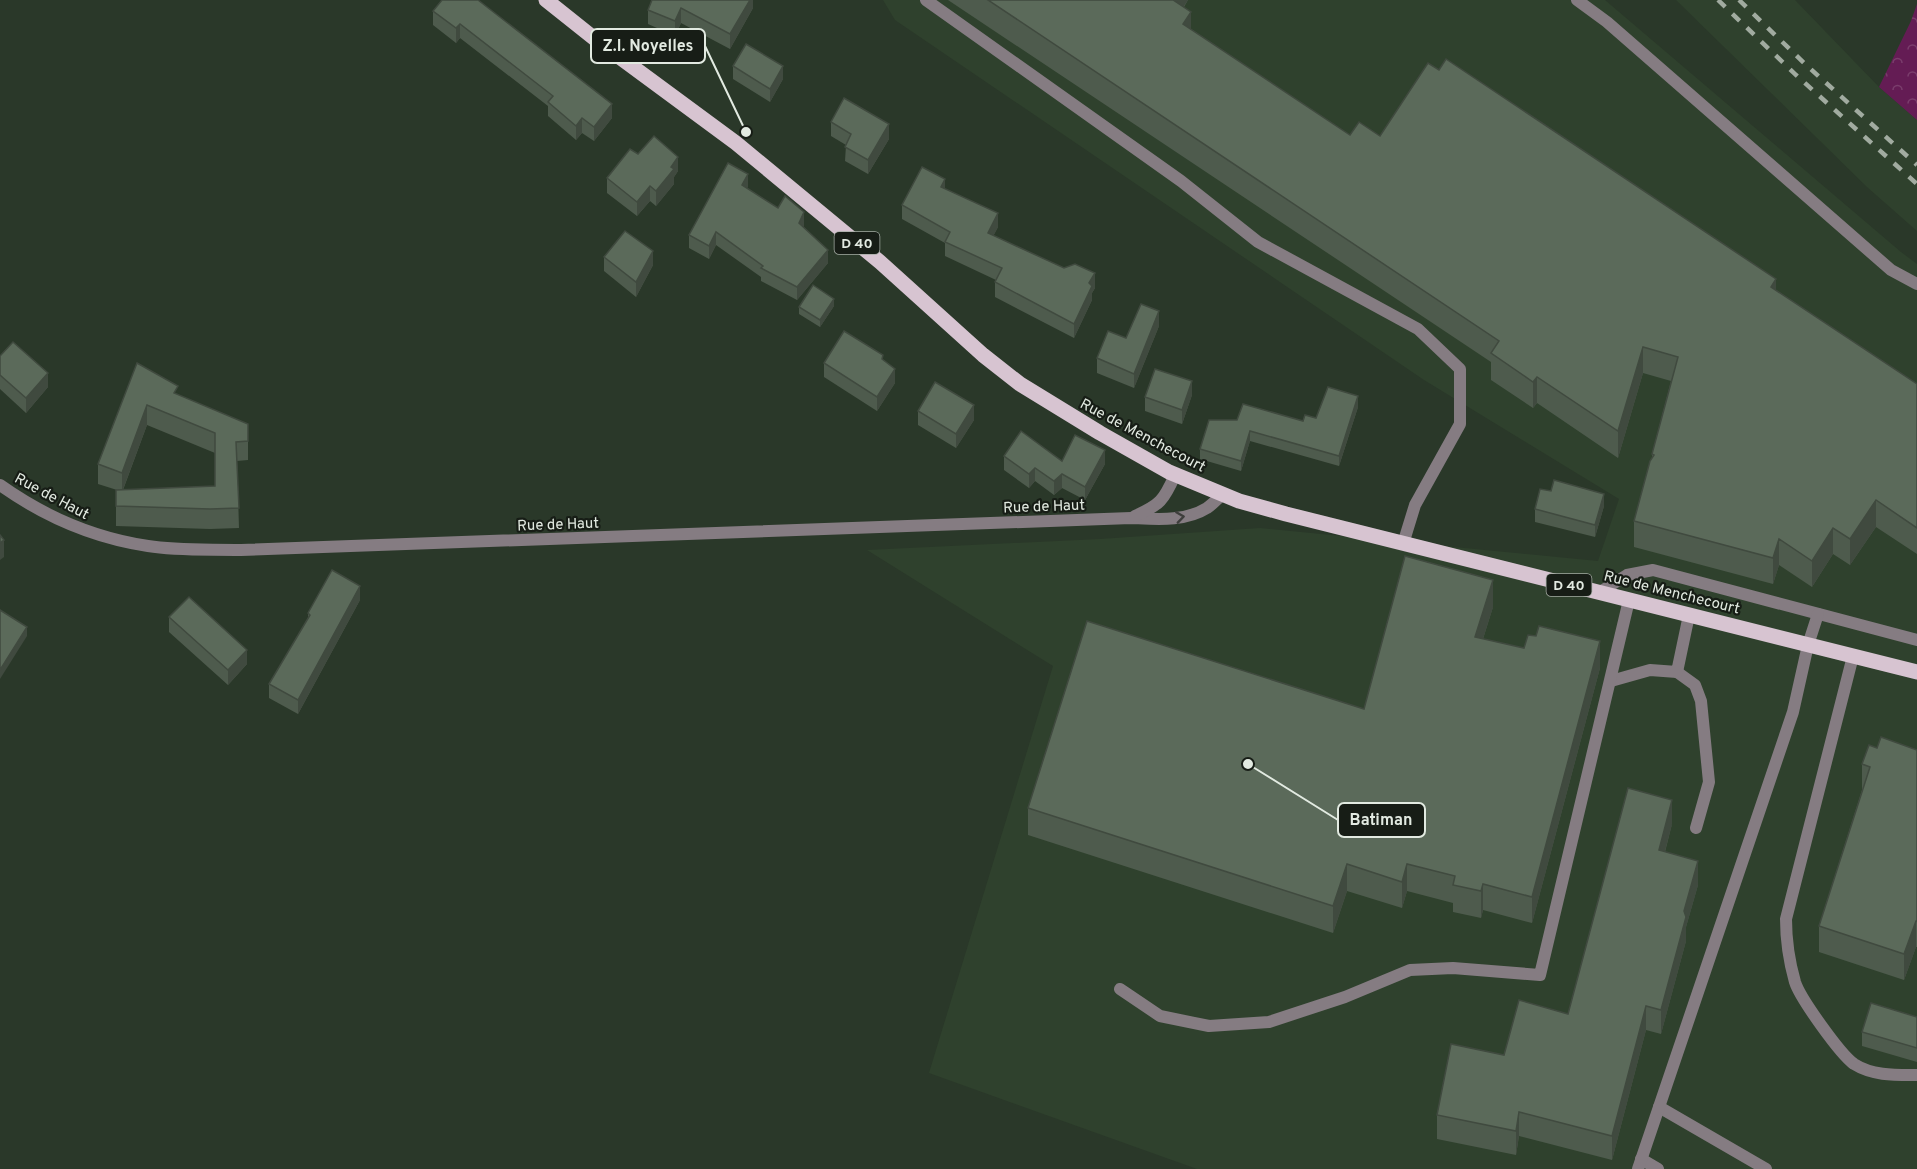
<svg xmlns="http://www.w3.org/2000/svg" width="1917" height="1169" font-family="Overpass,sans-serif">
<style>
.built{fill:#2f412d}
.forest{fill:url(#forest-crowns)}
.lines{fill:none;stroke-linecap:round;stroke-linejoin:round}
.service{stroke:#857c82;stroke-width:12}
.minor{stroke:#857c82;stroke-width:12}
.primary{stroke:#d7c4d1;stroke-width:15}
.rail{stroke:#a1aba0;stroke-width:4.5;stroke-dasharray:10 10;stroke-linecap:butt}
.wall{fill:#4e5b4d;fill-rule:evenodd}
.shaded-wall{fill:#404a3f}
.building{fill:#5b6a5a;stroke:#404a3f;stroke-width:1.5}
.oneway{stroke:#3e3e3c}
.labels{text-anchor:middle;stroke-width:4.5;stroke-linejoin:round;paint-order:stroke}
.shield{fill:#171d16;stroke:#a5aca4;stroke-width:1.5}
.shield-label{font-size:14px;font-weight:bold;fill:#e2eae1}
.street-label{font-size:15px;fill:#e2eae1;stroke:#171d16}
.leader{fill:none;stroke:#e2eae1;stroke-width:2}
.callout-dot{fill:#e2eae1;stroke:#171d16;stroke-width:2}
.callout{fill:#171d16;stroke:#e2eae1;stroke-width:2}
.callout-label{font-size:16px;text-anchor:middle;font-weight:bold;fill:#e2eae1}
</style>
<defs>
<pattern id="forest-crowns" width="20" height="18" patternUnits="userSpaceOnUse" patternTransform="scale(1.5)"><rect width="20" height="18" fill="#641c54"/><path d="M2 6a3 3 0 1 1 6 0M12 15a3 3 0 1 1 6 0" fill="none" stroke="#7a3d6c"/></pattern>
</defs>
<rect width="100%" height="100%" fill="#2a3829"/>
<g class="built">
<path d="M 883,0 L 1605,0 L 1901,252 L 1917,264 L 1917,1169 L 1197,1169 L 929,1073 L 1053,666 L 867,550 L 1100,539 L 1260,528 L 1598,561 L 1619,499 L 1424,380 L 895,20 Z"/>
<path d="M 1676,0 L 1795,0 L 1879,87 L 1917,120 L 1917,231 L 1867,187 Z"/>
</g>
<path class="forest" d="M 1917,4 L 1917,120 L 1879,87 L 1911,21 Z"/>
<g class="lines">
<g class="service">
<path d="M 926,0 L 1181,181 L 1258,242 L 1418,329 L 1460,369 L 1460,424 L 1415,505 L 1403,544"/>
<path d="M 1577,0 L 1607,22 L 1891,270 L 1917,284"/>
<path d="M 1600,592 L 1627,575 L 1653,570 L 1917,640"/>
<path d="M 1853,656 L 1786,919 C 1786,941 1789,961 1795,982 C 1800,998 1840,1054 1854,1064 C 1873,1076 1896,1075 1917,1075"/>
<path d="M 1677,672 L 1695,685 L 1701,701 L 1709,782 L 1696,828"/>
<path d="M 1611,681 L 1650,670 L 1677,672 L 1689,615"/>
<path d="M 1120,989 L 1160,1016 L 1209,1026 L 1269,1022 L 1345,997 L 1410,970 L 1453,968 L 1540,975 L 1629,600"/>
<path d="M 1659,1107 L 1766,1169"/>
<path d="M 1641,1159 L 1658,1169"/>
<path d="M 1638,1169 L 1793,712 L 1808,645 L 1818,614"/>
</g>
<g class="minor">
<path d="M 0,485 C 45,517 94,538 148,546 C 178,551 210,549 241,550 L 1131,518 C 1156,519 1185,522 1207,508 C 1212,505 1217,499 1222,495"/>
<path d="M 1135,516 C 1160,505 1164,500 1175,475"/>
</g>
<path class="primary" d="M 546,0 L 595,39 L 736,143 L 880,262 L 983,355 L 1020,384 L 1100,433 L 1169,472 L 1239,501 L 1286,514 L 1917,672"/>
<g class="rail">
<path d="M 1718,0 L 1796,75 L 1917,184"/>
<path d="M 1739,0 L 1804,63 L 1917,165"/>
</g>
</g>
<g class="wall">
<path d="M 442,0 L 612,118 L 594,141 L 582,133 L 576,140 L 548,116 L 548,106 L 460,38 L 456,43 L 433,25 L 433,11 Z"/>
<path d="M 753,0 L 753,8 L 730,49 L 681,23 L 675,36 L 648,24 L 648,10 Z"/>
<path d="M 948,0 L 1188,0 L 1184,7 L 1191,29 L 1350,135 L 1380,136 L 1776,290 L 1917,384 L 1917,554 L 1876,527 L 1850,565 L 1833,554 L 1812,587 L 1779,565 L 1773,584 L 1634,547 L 1634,521 L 1652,458 L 1652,454 L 1671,381 L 1643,373 L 1618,458 L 1537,403 L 1533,408 L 1491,380 L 1491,362 Z"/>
<path d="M 733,66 L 783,79 L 770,102 L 733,79 Z"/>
<path d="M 831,122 L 889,139 L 868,174 L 845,161 L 846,145 L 831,136 Z"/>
<path d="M 638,154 L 678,171 L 674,177 L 674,184 L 656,206 L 650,201 L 637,216 L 607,193 L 607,178 Z"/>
<path d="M 748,187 L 747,188 L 804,225 L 803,227 L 828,263 L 797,300 L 761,281 L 761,277 L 716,245 L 709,259 L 689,248 L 689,235 Z"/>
<path d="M 945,189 L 998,227 L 993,236 L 1095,288 L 1092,293 L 1092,300 L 1074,338 L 995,297 L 995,282 L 996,280 L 945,256 L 945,243 L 902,219 L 902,205 Z"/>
<path d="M 604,257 L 653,265 L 636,297 L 604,271 Z"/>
<path d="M 834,306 L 820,327 L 799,314 L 799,307 Z"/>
<path d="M 1159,326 L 1134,388 L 1097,373 L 1097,358 Z"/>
<path d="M 0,356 L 48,387 L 26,413 L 0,389 Z"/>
<path d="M 883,360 L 895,383 L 877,411 L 824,377 L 824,363 Z"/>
<path d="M 137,363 L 178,395 L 248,424 L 248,460 L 237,461 L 239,528 L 210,529 L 116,526 L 116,490 L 117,490 L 98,484 L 98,464 ZM 147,425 L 215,453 L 215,486 L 123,490 Z"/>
<path d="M 1192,395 L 1182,424 L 1145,411 L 1145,397 Z"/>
<path d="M 1358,407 L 1339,466 L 1250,441 L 1241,471 L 1200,459 L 1200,449 L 1209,420 L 1303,421 L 1316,418 Z"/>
<path d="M 918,411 L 974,420 L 956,448 L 918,425 Z"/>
<path d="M 1004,456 L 1062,461 L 1105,464 L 1085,500 L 1062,488 L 1054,495 L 1035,481 L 1029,488 L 1004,470 Z"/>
<path d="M 1604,506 L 1595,537 L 1535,522 L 1535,509 Z"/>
<path d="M 360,600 L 298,714 L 269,698 L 269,684 L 308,618 L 308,613 Z"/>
<path d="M 1493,607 L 1483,639 L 1524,648 L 1600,668 L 1532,923 L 1483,910 L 1481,918 L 1453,912 L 1453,903 L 1407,891 L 1402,908 L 1347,891 L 1333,933 L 1028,835 L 1028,808 L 1364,709 Z"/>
<path d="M 169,617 L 247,664 L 228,685 L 169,632 Z"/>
<path d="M 1917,750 L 1917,947 L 1916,947 L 1904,980 L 1819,952 L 1819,926 L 1862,790 L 1862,764 Z"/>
<path d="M 1672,824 L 1665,852 L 1698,885 L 1686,927 L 1686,941 L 1661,1034 L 1646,1030 L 1612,1160 L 1519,1136 L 1516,1155 L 1437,1139 L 1437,1115 L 1504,1055 L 1568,1014 Z"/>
<path d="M 1917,1017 L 1917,1062 L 1862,1046 L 1862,1032 Z"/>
</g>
<g class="shaded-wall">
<path d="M 750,0 L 753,0 L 753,8 L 730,49 L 730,34 Z"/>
<path d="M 1171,0 L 1188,0 L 1171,25 Z"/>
<path d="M 681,8 L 681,23 L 675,36 L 675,21 Z"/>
<path d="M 1191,12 L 1191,38 L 1183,24 Z"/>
<path d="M 460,24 L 460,38 L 456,43 L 456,28 Z"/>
<path d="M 783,66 L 783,79 L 770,102 L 770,89 Z"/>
<path d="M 612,104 L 612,118 L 594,141 L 594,127 Z"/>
<path d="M 582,118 L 582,133 L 576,140 L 576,126 Z"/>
<path d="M 889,124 L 889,139 L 868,174 L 868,160 Z"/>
<path d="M 678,157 L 678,171 L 674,177 L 674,184 L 656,206 L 656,191 Z"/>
<path d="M 748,174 L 748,187 L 742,198 L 742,185 Z"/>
<path d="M 945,179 L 945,193 L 941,187 Z"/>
<path d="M 650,186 L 650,201 L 637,216 L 637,202 Z"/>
<path d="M 804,212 L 804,225 L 799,236 L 799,223 Z"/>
<path d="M 998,213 L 998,227 L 988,247 L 988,233 Z"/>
<path d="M 716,232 L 716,245 L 709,259 L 709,246 Z"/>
<path d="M 828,250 L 828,263 L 797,300 L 797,287 Z"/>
<path d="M 653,251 L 653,265 L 636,297 L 636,282 Z"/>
<path d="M 1095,273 L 1095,288 L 1092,293 L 1092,300 L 1074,338 L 1074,324 L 1089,283 Z"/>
<path d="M 1776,279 L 1776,305 L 1771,287 Z"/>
<path d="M 834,299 L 834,306 L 820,327 L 820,320 Z"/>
<path d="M 1159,311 L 1159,326 L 1134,388 L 1134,374 Z"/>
<path d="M 1643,347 L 1643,373 L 1618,458 L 1618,431 Z"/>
<path d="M 895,369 L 895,383 L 877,411 L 877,397 Z"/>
<path d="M 48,373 L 48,387 L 26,413 L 26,398 Z"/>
<path d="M 1537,377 L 1537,403 L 1533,408 L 1533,382 Z"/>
<path d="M 1192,381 L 1192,395 L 1182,424 L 1182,410 Z"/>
<path d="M 1358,396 L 1358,407 L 1339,466 L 1339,456 Z"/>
<path d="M 147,405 L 147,425 L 122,492 L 122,473 Z"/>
<path d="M 974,405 L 974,420 L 956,448 L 956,434 Z"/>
<path d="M 1250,431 L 1250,441 L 1241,471 L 1241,461 Z"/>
<path d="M 1105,450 L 1105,464 L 1085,500 L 1085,487 Z"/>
<path d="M 1035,468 L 1035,481 L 1029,488 L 1029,474 Z"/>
<path d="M 1062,474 L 1062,488 L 1054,495 L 1054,481 Z"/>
<path d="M 1604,494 L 1604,506 L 1595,537 L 1595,525 Z"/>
<path d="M 1876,500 L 1876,527 L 1850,565 L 1850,539 Z"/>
<path d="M 1833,528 L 1833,554 L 1812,587 L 1812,561 Z"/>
<path d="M 1779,539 L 1779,565 L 1773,584 L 1773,558 Z"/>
<path d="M 4,540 L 4,557 L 0,560 L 0,543 Z"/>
<path d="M 1493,580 L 1493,607 L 1475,664 L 1475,637 Z"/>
<path d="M 360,586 L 360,600 L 298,714 L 298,700 Z"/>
<path d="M 27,627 L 27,636 L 0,679 L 0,670 Z"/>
<path d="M 1600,641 L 1600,668 L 1532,923 L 1532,897 Z"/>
<path d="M 247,650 L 247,664 L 228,685 L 228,670 Z"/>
<path d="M 1672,800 L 1672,824 L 1659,874 L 1659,850 Z"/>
<path d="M 1698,861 L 1698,885 L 1686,927 L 1686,941 L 1661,1034 L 1661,1010 L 1684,911 Z"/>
<path d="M 1347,864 L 1347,891 L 1333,933 L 1333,906 Z"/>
<path d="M 1407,864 L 1407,891 L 1402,908 L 1402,882 Z"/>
<path d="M 1483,884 L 1483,910 L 1481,918 L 1481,891 Z"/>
<path d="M 1916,921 L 1916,947 L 1904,980 L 1904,954 Z"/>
<path d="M 1646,1006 L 1646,1030 L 1612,1160 L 1612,1136 Z"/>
<path d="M 1519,1112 L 1519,1136 L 1516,1155 L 1516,1131 Z"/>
</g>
<g class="building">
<path d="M 442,0 L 478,0 L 612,104 L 594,127 L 582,118 L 576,126 L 548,102 L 553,96 L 460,24 L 456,28 L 433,11 Z"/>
<path d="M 652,0 L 750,0 L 730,34 L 681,8 L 675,21 L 648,10 Z"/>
<path d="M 988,0 L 1173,0 L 1191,12 L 1183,24 L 1350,135 L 1359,122 L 1380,136 L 1428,63 L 1439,70 L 1446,59 L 1776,279 L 1771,287 L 1917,384 L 1917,528 L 1876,500 L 1850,539 L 1833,528 L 1812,561 L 1779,539 L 1773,558 L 1634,521 L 1650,461 L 1654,455 L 1652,454 L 1678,357 L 1643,347 L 1618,431 L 1537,377 L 1533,382 L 1491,353 L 1499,341 Z"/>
<path d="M 746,44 L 783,66 L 770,89 L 733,66 Z"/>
<path d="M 844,98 L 889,124 L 868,160 L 845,147 L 851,134 L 831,122 Z"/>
<path d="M 654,136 L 678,157 L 671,167 L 674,169 L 656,191 L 650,186 L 637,202 L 607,178 L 630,149 L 638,154 Z"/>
<path d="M 728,163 L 748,174 L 742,185 L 778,208 L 785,196 L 804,212 L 799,223 L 828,250 L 797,287 L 761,268 L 763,266 L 716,232 L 709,246 L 689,235 Z"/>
<path d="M 922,167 L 945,179 L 941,187 L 998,213 L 988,233 L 1064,268 L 1075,264 L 1095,273 L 1089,283 L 1092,286 L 1074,324 L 995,282 L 1002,268 L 945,242 L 950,232 L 902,205 Z"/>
<path d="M 625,231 L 653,251 L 636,282 L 604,257 Z"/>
<path d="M 813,285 L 834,299 L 820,320 L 799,307 Z"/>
<path d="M 1141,304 L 1159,311 L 1134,374 L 1097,358 L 1108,331 L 1126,338 Z"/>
<path d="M 844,331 L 883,355 L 882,359 L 895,369 L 877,397 L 824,363 Z"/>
<path d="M 13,342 L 48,373 L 26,398 L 0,375 L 0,356 Z"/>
<path d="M 137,363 L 178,386 L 174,393 L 248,424 L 248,441 L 236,442 L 239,508 L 210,509 L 116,506 L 116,490 L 215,486 L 215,433 L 147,405 L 122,473 L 98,464 Z"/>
<path d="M 1155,369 L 1192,381 L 1182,410 L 1145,397 Z"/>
<path d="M 935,382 L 974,405 L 956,434 L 918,411 Z"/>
<path d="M 1328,387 L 1358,396 L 1339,456 L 1250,431 L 1241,461 L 1200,449 L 1209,420 L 1237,420 L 1243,404 L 1303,421 L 1305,415 L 1316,418 Z"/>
<path d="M 1021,431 L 1062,461 L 1075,435 L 1105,450 L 1085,487 L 1062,474 L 1054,481 L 1035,468 L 1029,474 L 1004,456 Z"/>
<path d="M 1554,480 L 1604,494 L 1595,525 L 1535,509 L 1540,489 L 1551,491 Z"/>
<path d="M 0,535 L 4,540 L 0,543 Z"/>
<path d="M 1405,556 L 1493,580 L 1475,637 L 1524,648 L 1528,635 L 1536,636 L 1539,626 L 1600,641 L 1532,897 L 1483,884 L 1481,891 L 1453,885 L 1455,876 L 1407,864 L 1402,882 L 1347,864 L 1333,906 L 1028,808 L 1087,621 L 1364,709 Z"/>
<path d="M 332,570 L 360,586 L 298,700 L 269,684 L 310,615 L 308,613 Z"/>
<path d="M 189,597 L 247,650 L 228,670 L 169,617 Z"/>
<path d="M 0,610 L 27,627 L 0,670 Z"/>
<path d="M 1881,737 L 1917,750 L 1917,921 L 1916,921 L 1904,954 L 1819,926 L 1870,767 L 1862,764 L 1869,745 L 1877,748 Z"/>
<path d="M 1628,788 L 1672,800 L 1659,850 L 1698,861 L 1684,911 L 1686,917 L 1661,1010 L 1646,1006 L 1612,1136 L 1519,1112 L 1516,1131 L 1437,1115 L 1451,1044 L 1504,1055 L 1519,1000 L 1568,1014 Z"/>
<path d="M 1871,1003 L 1917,1017 L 1917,1048 L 1862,1032 Z"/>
</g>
<defs><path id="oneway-chevron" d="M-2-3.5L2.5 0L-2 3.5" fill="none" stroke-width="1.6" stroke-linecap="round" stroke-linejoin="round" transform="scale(1.5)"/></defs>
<use class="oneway" href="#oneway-chevron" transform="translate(1180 517) rotate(-8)"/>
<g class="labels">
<g class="shield">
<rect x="834.5" y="232" width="45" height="22" rx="4.5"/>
<rect x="1546.5" y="574" width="45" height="22" rx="4.5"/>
</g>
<g class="shield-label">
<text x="857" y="248">D 40</text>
<text x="1569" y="590">D 40</text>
</g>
<g class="street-label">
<text transform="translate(1143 435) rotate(28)" y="5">Rue de Menchecourt</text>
<text transform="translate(52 496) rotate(28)" y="5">Rue de Haut</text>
<text transform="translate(1044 506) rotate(-2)" y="5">Rue de Haut</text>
<text transform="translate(558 524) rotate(-2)" y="5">Rue de Haut</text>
<text transform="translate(1672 592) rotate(14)" y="5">Rue de Menchecourt</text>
</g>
</g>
<path class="leader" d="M746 132L705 46M1248 764L1338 820"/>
<g class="callout-dot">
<circle cx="746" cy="132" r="6"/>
<circle cx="1248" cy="764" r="6"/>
</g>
<g class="callout">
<rect x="591" y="29" width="114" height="34" rx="6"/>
<rect x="1338" y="803" width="87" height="34" rx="6"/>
</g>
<g class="callout-label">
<text x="648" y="51">Z.I. Noyelles</text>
<text x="1381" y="825">Batiman</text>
</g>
</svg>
